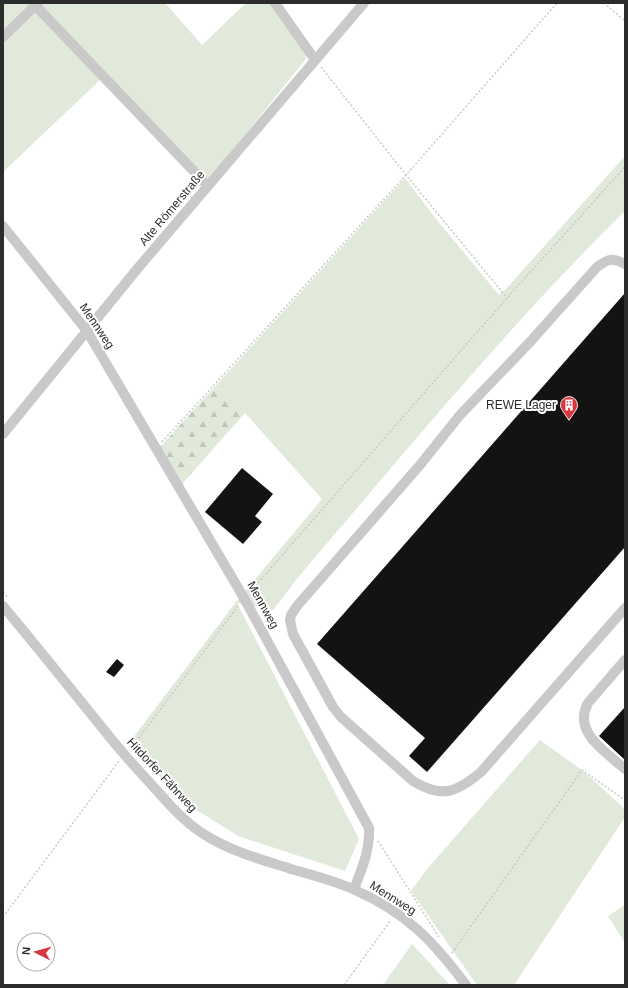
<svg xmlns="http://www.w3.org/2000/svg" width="628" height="988" font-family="Arial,sans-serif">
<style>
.grass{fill:#e1e9da}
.forest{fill:url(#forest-firs)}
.building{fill:#131313}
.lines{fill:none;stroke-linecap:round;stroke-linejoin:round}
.path{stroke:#c9c9c9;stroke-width:1.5;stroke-dasharray:2 2;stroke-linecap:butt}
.minor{stroke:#c9c9c9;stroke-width:10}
.labels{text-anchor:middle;stroke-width:4;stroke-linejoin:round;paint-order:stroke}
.street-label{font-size:12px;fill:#2c2c2c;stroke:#fff}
.poi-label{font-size:12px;fill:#2c2c2c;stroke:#fff;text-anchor:end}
</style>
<defs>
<pattern id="forest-firs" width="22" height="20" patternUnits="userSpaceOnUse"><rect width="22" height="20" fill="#e1e9da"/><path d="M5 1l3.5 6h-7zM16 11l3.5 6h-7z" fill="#c1c8bb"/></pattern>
</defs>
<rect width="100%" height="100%" fill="#fff"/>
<g class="grass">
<path d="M 3,3 L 29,3 L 29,8 L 3,33 Z"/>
<path d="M 42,3 L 167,3 L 166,4 L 202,45 L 246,3 L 271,3 L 304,50 L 306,59 L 210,178 L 205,177 L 40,5 Z"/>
<path d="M 35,11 L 100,80 L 3,172 L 3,42 Z"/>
<path d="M 625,156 L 625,211 C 509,325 406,451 300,575 L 273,610 L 237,603 L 359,839 L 345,871 L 238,836 L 184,802 L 129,743 L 236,602 L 322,499 L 245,413 L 219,382 L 405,178 L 436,219 L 499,295 L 505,290 Z"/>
<path d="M 540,740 L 583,771 L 625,809 L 625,817 L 514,985 L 477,985 L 411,891 L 428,868 Z"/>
<path d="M 625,905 L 625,943 L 608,916 Z"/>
<path d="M 412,944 L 450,985 L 383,985 Z"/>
</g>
<path class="forest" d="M 219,382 L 245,413 L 182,484 L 160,447 Z"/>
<g class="building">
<path d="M 625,293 L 625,547 L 427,772 L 409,756 L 425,738 L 317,644 Z"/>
<path d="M 242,468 L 273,494 L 255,516 L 262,522 L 243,544 L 205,512 Z"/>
<path d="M 117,659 L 124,665 L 114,677 L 106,672 Z"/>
<path d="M 625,707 L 625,760 L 599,736 Z"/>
</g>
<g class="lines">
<g class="path">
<path d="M 604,3 L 625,21"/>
<path d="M 321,67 L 406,175 L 507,298"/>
<path d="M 162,442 L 406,175 L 557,3"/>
<path d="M 3,592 L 8,598"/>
<path d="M 250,592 L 507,298 L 625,167"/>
<path d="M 130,747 L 138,739 L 238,606"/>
<path d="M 378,841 L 439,937"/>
<path d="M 3,917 L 119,761"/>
<path d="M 452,953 L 582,770 L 625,800"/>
<path d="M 344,985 L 391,920"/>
</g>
<g class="minor">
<path d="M 33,3 L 208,186"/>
<path d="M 275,3 L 315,60"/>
<path d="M 3,37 L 38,3"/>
<path d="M 3,226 L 87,331 L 244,598 L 369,828 C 370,850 362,869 354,889"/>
<path d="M 625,264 C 612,257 608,259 597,267 L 530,342 L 460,415 L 420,465 L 297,606 L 291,615 L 290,620 L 293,634 L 333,707 L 341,717 L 413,781 C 442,799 457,792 481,772 L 625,608"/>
<path d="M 3,434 L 138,268 L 364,3"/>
<path d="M 3,606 C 37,647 71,689 104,730 C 119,749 135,767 151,784 C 167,802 182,820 202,833 C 229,851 260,859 291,869 C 312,875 335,881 355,890 C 407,913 433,941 466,985"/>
<path d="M 625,660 L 588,703 C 572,732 606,752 625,769"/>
</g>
</g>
<defs>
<g id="building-pin" transform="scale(0.9)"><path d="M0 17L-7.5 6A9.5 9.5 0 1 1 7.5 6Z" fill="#da373d" stroke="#fff"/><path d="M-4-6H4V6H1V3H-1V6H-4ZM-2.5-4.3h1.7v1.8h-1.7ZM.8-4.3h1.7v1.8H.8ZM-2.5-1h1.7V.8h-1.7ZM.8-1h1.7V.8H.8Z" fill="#fff"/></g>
</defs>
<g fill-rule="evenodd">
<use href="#building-pin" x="569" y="405"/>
</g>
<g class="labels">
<g class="street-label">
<text transform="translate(172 208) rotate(-50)" y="4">Alte Römerstraße</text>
<text transform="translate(97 326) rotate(56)" y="4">Mennweg</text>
<text transform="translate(263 605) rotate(61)" y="4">Mennweg</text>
<text transform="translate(162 775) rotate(47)" y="4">Hitdorfer Fährweg</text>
<text transform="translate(393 898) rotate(32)" y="4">Mennweg</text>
</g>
<g class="poi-label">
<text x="556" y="409">REWE Lager</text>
</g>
</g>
<rect width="628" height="988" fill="none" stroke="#2c2c2c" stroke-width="8"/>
<g transform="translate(36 952) rotate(276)"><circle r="19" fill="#ffffff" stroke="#ababab"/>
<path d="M0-3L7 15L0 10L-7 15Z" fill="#da373d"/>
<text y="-6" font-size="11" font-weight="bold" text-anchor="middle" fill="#2c2c2c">N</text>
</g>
</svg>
